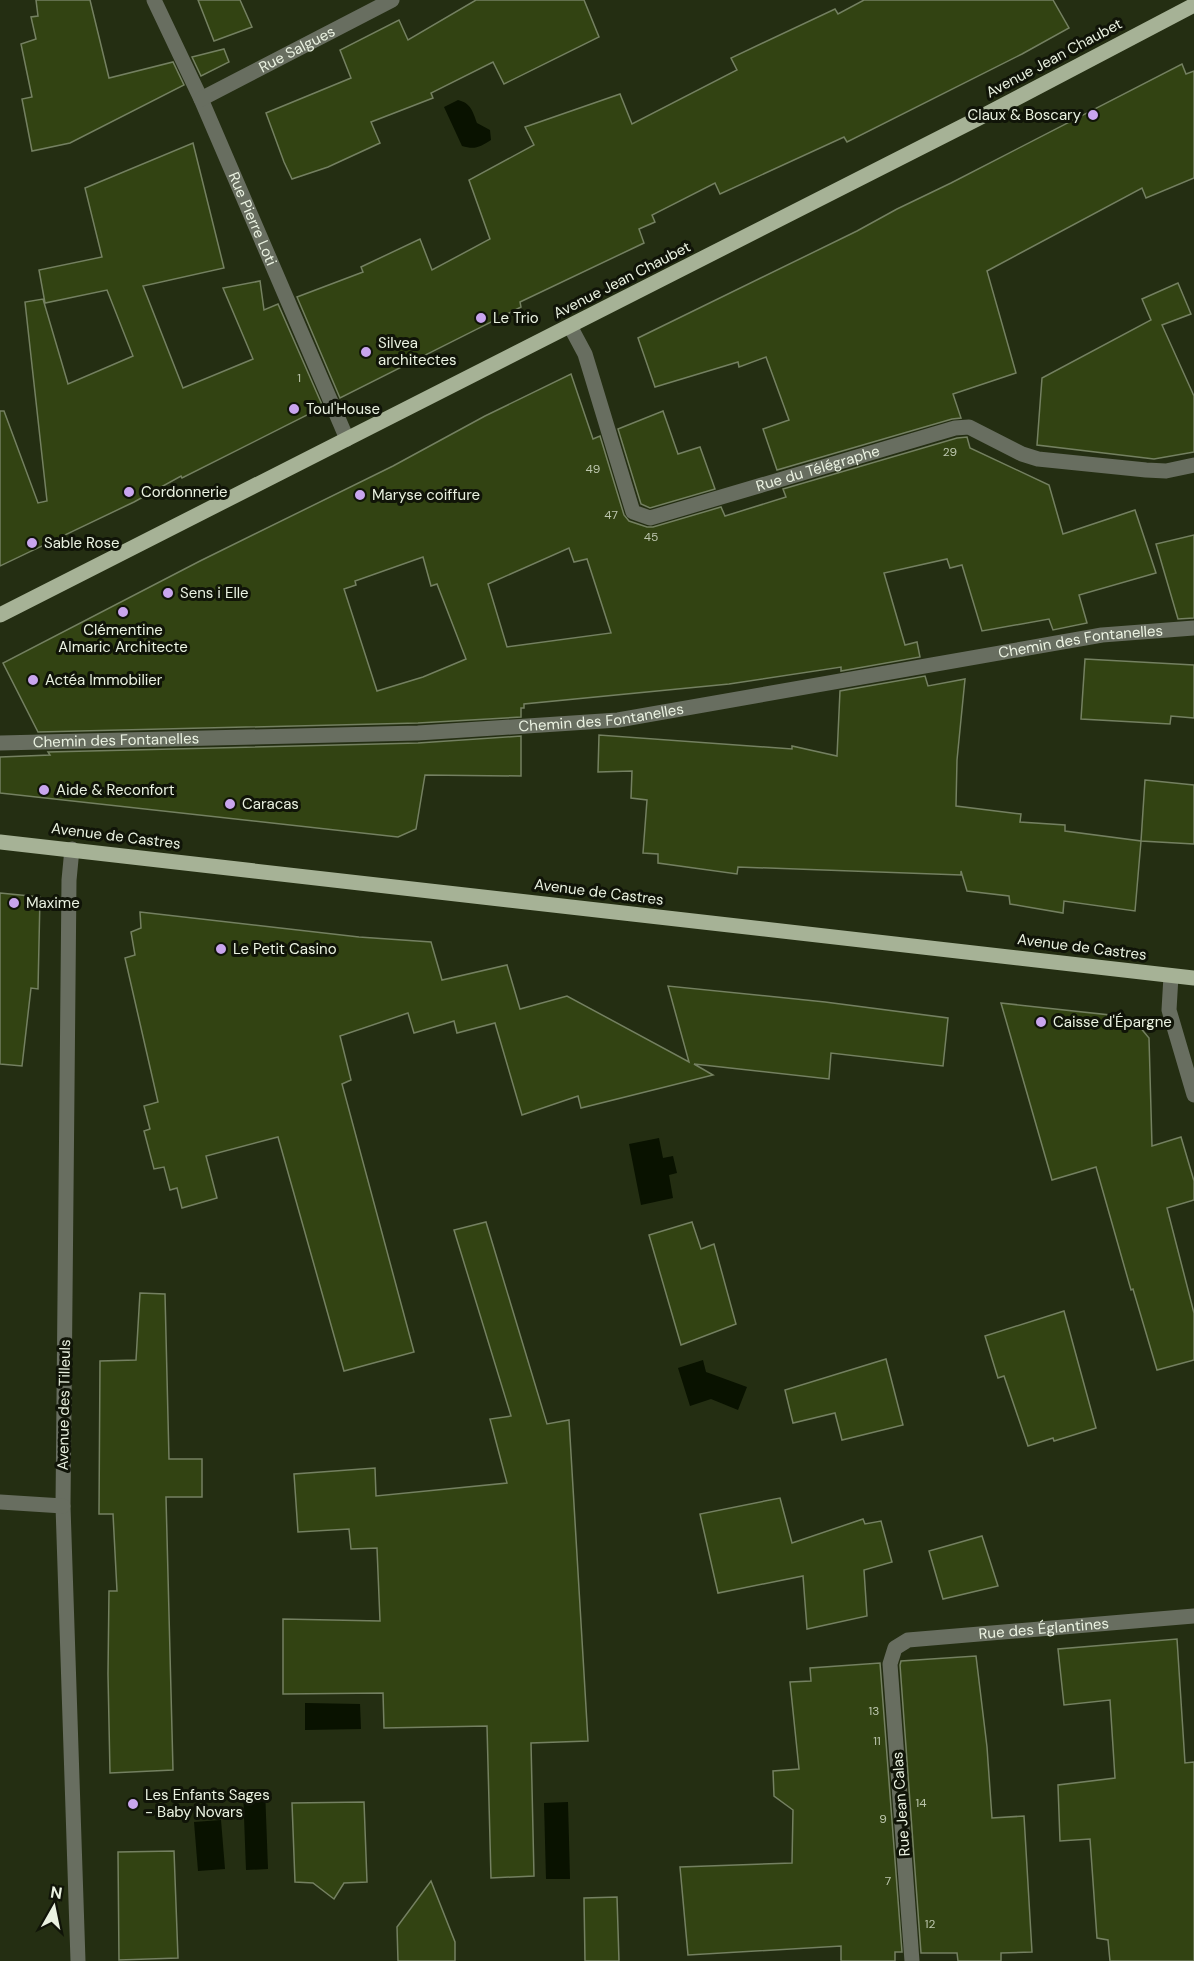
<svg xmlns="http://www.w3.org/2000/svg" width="1194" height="1961" font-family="'DM Sans',sans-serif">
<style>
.water{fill:#091200}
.building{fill:#324312;stroke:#748061;stroke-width:1.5;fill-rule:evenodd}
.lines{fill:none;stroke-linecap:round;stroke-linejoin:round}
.minor{stroke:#686e60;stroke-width:15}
.major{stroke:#a6b296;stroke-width:15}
.poi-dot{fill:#c9a5ee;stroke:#101408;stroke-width:2}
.labels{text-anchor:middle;stroke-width:6;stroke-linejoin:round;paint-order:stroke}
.number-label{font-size:12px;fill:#bcc6ad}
.street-label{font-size:15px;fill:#eaf2e1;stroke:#101408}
.poi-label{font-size:15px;fill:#eaf2e1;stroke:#101408;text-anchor:start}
</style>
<rect width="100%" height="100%" fill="#242e12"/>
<g class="water">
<path d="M 458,100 C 471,103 473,112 477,123 L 490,130 L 491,140 C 480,147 475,150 462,146 L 444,107 Z"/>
<path d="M 659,1138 L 663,1158 L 673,1156 L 677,1173 L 669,1175 L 673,1198 L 641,1205 L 629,1144 Z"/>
<path d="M 703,1360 L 706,1372 L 747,1387 L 738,1410 L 711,1399 L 690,1406 L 678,1368 Z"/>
<path d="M 305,1703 L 360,1704 L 361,1729 L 305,1730 Z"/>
<path d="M 265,1789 L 268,1869 L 246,1870 L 243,1790 Z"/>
<path d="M 568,1802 L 570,1879 L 546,1879 L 544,1803 Z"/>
<path d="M 221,1820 L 225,1869 L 198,1871 L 194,1822 Z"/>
</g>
<g class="building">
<path d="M 36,0 L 90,0 L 109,78 L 173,62 L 184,85 L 70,143 L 32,151 L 22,99 L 32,97 L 21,44 L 36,39 L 31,17 L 38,16 Z"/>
<path d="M 198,0 L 240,0 L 252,27 L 214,41 Z"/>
<path d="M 476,0 L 584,0 L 599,37 L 504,84 L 493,62 L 431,93 L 433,98 L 371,122 L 380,143 L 328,167 L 292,179 L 284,162 L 266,113 L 351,78 L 340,50 L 399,20 L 408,40 Z"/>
<path d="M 864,0 L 1053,0 L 1069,28 L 1022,54 L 847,142 L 844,137 L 720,194 L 715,183 L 652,215 L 655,222 L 639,229 L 644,243 L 520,302 L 521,307 L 340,398 L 297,297 L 363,272 L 361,267 L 420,239 L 432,270 L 490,239 L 469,180 L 534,145 L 525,127 L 620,94 L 632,124 L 737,70 L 731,58 L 835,9 L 838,14 Z"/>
<path d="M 224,49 L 229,62 L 201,76 L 192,57 Z"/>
<path d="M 1182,64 L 1186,74 L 1194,71 L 1194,178 L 1146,198 L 1142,188 L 987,271 L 1016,373 L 953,394 L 961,418 L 952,419 L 777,470 L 763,429 L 789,420 L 766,357 L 739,367 L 738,362 L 655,387 L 638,338 L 857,231 L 897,209 L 951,183 Z"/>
<path d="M 193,143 L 224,268 L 143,286 L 183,388 L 253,359 L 223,288 L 260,281 L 264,310 L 278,304 L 323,407 L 182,478 L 181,476 L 134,502 L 0,566 L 0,411 L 4,411 L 38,503 L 47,501 L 25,302 L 43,299 L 68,384 L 133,356 L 107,290 L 45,303 L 39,270 L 102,257 L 85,188 Z"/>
<path d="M 1178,283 L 1191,314 L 1162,325 L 1194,396 L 1194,452 L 1154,459 L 1037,445 L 1042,378 L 1151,320 L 1142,299 Z"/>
<path d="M 571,374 L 593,439 L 600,436 L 624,515 L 629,521 L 647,527 L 653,527 L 721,507 L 725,516 L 786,497 L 783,489 L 957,438 L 967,437 L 970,448 L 1049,485 L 1063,534 L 1135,510 L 1156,573 L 1079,595 L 1087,623 L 1053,630 L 1049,619 L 982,631 L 962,565 L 950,568 L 947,559 L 884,573 L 905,645 L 917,642 L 920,657 L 841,671 L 841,667 L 729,684 L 524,704 L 524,708 L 521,708 L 521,717 L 418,723 L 38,732 L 3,663 L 200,561 L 393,466 L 485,416 ZM 569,548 L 574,562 L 587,559 L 611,633 L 507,647 L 488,584 ZM 423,557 L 431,586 L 437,584 L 466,659 L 423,677 L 377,691 L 344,589 L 356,585 L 355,581 Z"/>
<path d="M 663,411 L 678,454 L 700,447 L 715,489 L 650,508 L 641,504 L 618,429 Z"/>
<path d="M 1194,535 L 1194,618 L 1178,619 L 1156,544 Z"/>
<path d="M 1085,659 L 1194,665 L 1194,718 L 1171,716 L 1170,724 L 1081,719 Z"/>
<path d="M 925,676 L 928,686 L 965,679 L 957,760 L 956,806 L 1021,814 L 1020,822 L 1065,825 L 1065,831 L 1141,841 L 1135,911 L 1064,901 L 1063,913 L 1010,904 L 1009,896 L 967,891 L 961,871 L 961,875 L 738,867 L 737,874 L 658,863 L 658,854 L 643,853 L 647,800 L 631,798 L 632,771 L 598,772 L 599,735 L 792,749 L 792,746 L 837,756 L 840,691 Z"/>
<path d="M 521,736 L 521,776 L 425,775 L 416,829 L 398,837 L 0,793 L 0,757 L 50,755 L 48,752 L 418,743 Z"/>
<path d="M 1145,780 L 1194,785 L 1194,844 L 1141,841 Z"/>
<path d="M 0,893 L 40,897 L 38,989 L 31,988 L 22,1066 L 0,1064 Z"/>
<path d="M 140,912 L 359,937 L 431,942 L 442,980 L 507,965 L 520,1009 L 567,996 L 689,1062 L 668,986 L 825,1002 L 948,1018 L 943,1066 L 831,1053 L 829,1079 L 694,1064 L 713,1075 L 581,1108 L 578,1096 L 522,1115 L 495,1023 L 457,1033 L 454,1021 L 414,1033 L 408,1013 L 340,1036 L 351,1080 L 342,1084 L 414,1352 L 344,1371 L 278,1137 L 206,1156 L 217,1198 L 182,1208 L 177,1188 L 170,1190 L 164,1167 L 154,1169 L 144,1131 L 150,1129 L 144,1106 L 158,1102 L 125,958 L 135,955 L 131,932 L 141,928 Z"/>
<path d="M 1001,1003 L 1110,1015 L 1109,1022 L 1139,1026 L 1149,1038 L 1152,1146 L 1181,1137 L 1194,1181 L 1194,1200 L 1167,1208 L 1194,1313 L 1194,1360 L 1157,1370 L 1133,1289 L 1131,1290 L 1096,1167 L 1052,1180 Z"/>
<path d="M 486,1222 L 547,1424 L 569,1420 L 588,1741 L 531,1743 L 534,1876 L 491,1878 L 487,1726 L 384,1728 L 383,1693 L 283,1694 L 283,1619 L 380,1621 L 377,1548 L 351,1549 L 349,1529 L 298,1532 L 294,1474 L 375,1468 L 376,1496 L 507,1483 L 490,1419 L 511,1416 L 454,1230 Z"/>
<path d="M 692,1222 L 701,1249 L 714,1244 L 736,1324 L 681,1345 L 649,1235 Z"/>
<path d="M 140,1293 L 165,1294 L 169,1459 L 202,1459 L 202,1497 L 166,1497 L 173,1770 L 110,1773 L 108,1674 L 109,1591 L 117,1591 L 113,1514 L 99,1514 L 100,1361 L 136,1360 Z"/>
<path d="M 1064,1311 L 1096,1428 L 1054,1441 L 1053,1438 L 1028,1446 L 1004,1376 L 998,1378 L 985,1336 Z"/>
<path d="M 886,1359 L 903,1425 L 842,1440 L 835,1413 L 793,1423 L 785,1390 Z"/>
<path d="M 780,1498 L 792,1543 L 863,1519 L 865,1524 L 881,1521 L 892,1562 L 864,1570 L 867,1616 L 807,1629 L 803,1576 L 718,1593 L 700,1514 Z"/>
<path d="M 982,1536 L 998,1586 L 943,1599 L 929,1551 Z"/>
<path d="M 1177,1639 L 1185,1763 L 1194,1762 L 1194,1961 L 1110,1961 L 1108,1940 L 1097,1938 L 1090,1839 L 1060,1841 L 1058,1785 L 1115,1778 L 1110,1700 L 1064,1705 L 1058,1649 Z"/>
<path d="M 976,1656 L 987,1747 L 992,1818 L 1024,1816 L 1032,1952 L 1001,1953 L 1001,1961 L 958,1961 L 957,1953 L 921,1953 L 900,1665 L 901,1661 Z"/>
<path d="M 880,1663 L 902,1952 L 895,1952 L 895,1961 L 841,1961 L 841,1946 L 688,1955 L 680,1867 L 792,1863 L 793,1810 L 774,1796 L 773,1771 L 799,1769 L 790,1682 L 811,1681 L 810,1668 Z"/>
<path d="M 364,1802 L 367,1882 L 344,1883 L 334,1899 L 313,1883 L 295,1882 L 292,1803 Z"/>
<path d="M 174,1851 L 178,1958 L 119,1960 L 118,1852 Z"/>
<path d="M 431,1881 L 455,1942 L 455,1961 L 398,1961 L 397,1927 Z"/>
<path d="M 617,1897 L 619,1961 L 585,1961 L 584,1898 Z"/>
</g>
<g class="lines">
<g class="minor">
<path id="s1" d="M 154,0 L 201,99 L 347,439"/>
<path id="s2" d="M 201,99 L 392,0"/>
<path id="s3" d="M 570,326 L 585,354 L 633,512 L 650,518 L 955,428 L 969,427 L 1022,454 L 1038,459 L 1146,470 L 1166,471 L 1194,465"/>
<path id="s4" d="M 0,743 L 418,733 L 618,720 L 1102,635 L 1194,628"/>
<path d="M 72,849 L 69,880 L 63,1506 L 78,1961"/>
<path d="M 1171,976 L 1169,1010 L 1194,1095"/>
<path d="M 0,1502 L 63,1506"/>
<path id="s5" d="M 912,1961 L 890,1664 L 895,1648 L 908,1640 L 1194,1616"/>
</g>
<g class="major">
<path d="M 0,615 L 977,119 L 1194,5"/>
<path d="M 0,842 L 1194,978"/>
</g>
</g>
<g class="poi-dot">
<circle cx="1093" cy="115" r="6"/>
<circle cx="481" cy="318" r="6"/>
<circle cx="366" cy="352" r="6"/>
<circle cx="294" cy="409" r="6"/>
<circle cx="129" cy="492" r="6"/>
<circle cx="360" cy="495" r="6"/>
<circle cx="32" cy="543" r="6"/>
<circle cx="168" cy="593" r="6"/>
<circle cx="123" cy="612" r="6"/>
<circle cx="33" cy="680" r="6"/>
<circle cx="44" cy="790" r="6"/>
<circle cx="230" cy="804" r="6"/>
<circle cx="14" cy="903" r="6"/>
<circle cx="221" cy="949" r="6"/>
<circle cx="1041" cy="1022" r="6"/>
<circle cx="133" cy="1804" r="6"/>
</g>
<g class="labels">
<g class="number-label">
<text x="299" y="382">1</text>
<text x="950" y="456">29</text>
<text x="593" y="473">49</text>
<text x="611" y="519">47</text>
<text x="651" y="541">45</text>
<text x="874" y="1715">13</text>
<text x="877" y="1745">11</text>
<text x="921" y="1807">14</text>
<text x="883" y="1823">9</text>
<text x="888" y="1885">7</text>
<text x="930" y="1928">12</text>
</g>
<g class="street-label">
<text dy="5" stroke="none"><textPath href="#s2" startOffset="108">Rue Salgues</textPath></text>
<text transform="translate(1054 58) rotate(-28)" y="5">Avenue Jean Chaubet</text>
<text dy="5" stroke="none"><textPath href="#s1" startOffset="240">Rue Pierre Loti</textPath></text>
<text transform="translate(622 280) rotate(-27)" y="5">Avenue Jean Chaubet</text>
<text dy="5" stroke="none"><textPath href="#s3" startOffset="390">Rue du Télégraphe</textPath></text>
<text dy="5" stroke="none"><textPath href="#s4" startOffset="1088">Chemin des Fontanelles</textPath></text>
<text dy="5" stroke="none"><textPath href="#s4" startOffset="602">Chemin des Fontanelles</textPath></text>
<text dy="5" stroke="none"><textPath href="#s4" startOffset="116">Chemin des Fontanelles</textPath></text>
<text transform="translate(116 836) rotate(7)" y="5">Avenue de Castres</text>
<text transform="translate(599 892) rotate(7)" y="5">Avenue de Castres</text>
<text transform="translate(1082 947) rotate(7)" y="5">Avenue de Castres</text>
<text transform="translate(64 1405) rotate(-89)" y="5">Avenue des Tilleuls</text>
<text dy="5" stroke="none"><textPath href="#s5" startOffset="466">Rue des Églantines</textPath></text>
<text transform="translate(901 1804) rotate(-94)" y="5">Rue Jean Calas</text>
</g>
<g class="poi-label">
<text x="1081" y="120" text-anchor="end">Claux &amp; Boscary</text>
<text x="493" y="323">Le Trio</text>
<text x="378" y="348">Silvea<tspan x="378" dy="17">architectes</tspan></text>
<text x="306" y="414">Toul'House</text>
<text x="141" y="497">Cordonnerie</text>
<text x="372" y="500">Maryse coiffure</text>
<text x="44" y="548">Sable Rose</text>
<text x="180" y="598">Sens i Elle</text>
<text x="123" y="635" text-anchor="middle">Clémentine<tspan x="123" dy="17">Almaric Architecte</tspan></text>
<text x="45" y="685">Actéa Immobilier</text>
<text x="56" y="795">Aide &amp; Reconfort</text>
<text x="242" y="809">Caracas</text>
<text x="26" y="908">Maxime</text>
<text x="233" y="954">Le Petit Casino</text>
<text x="1053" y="1027">Caisse d'Épargne</text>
<text x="145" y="1800">Les Enfants Sages<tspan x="145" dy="17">- Baby Novars</tspan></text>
</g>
</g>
<g transform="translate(54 1907) rotate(9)" stroke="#101408" stroke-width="4.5" paint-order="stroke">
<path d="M0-4.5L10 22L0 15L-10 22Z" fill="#eaf2e1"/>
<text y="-9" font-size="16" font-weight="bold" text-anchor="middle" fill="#eaf2e1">N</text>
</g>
</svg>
